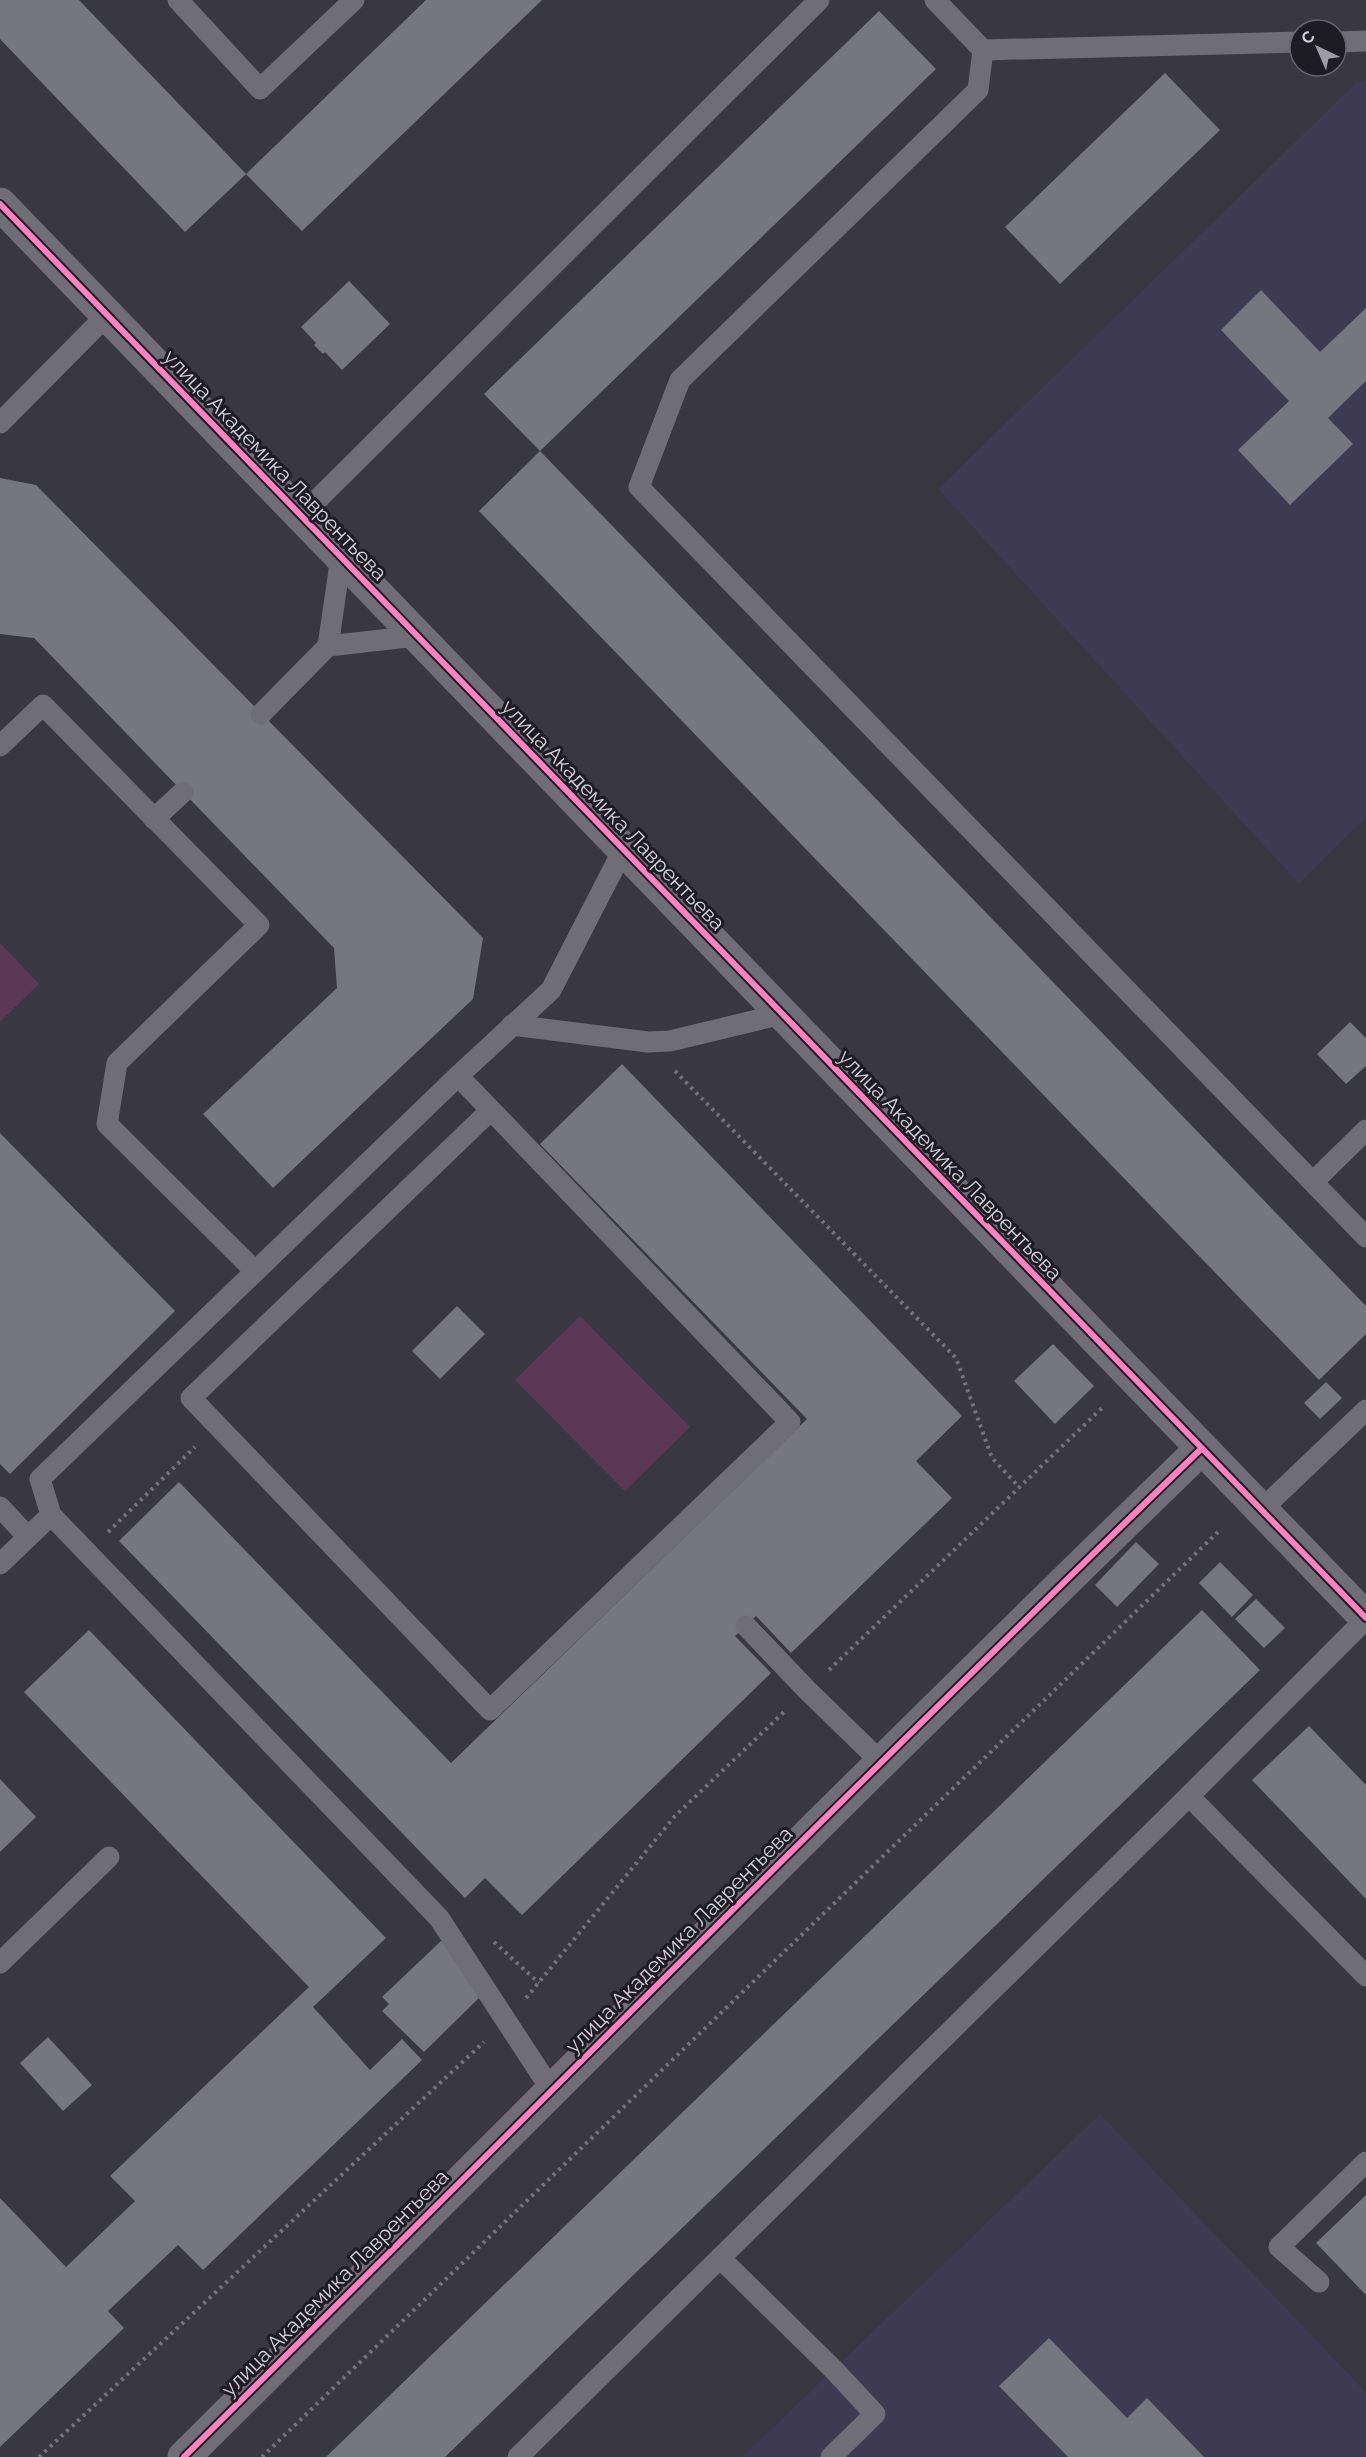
<svg xmlns="http://www.w3.org/2000/svg" width="1366" height="2457" font-family="Raleway,sans-serif">
<style>
.built{fill:#3d3a52}
.pitch{fill:#5b3956}
.building{fill:#757680}
.lines{fill:none;stroke-linecap:round;stroke-linejoin:round}
.path{stroke:#737279;stroke-width:4;stroke-dasharray:3 4.5;stroke-linecap:butt}
.lane{stroke:#6f6d77;stroke-width:21}
.street{stroke:#6f6d77;stroke-width:33}
.cycleway-casing{stroke:#1d1c24;stroke-width:10}
.cycleway{stroke:#ff80c0;stroke-width:6}
.labels{text-anchor:middle;stroke-width:6;stroke-linejoin:round;paint-order:stroke}
.street-label{font-size:21px;fill:#d4d2de;stroke:#1d1c24}
</style>
<rect width="100%" height="100%" fill="#383742"/>
<g class="built">
<path d="M 1366,81 L 1366,818 L 1299,884 L 938,489 L 1357,82 Z"/>
<path d="M 1100,2114 L 1366,2392 L 1366,2457 L 742,2457 Z"/>
</g>
<g class="pitch">
<path d="M 0,943 L 39,984 L 0,1022 Z"/>
<path d="M 580,1316 L 690,1427 L 625,1491 L 515,1380 Z"/>
</g>
<g class="building">
<path d="M 0,0 L 79,0 L 246,174 L 426,0 L 542,0 L 302,231 L 246,174 L 185,232 L 0,39 Z"/>
<path d="M 879,11 L 936,69 L 540,451 L 484,394 Z"/>
<path d="M 1165,73 L 1220,130 L 1060,284 L 1005,227 Z"/>
<path d="M 349,281 L 390,324 L 342,370 L 325,352 L 323,354 L 314,345 L 316,343 L 301,327 Z"/>
<path d="M 1261,290 L 1320,352 L 1366,308 L 1366,381 L 1328,418 L 1353,444 L 1290,505 L 1238,450 L 1289,401 L 1221,330 Z"/>
<path d="M 540,451 L 1366,1306 L 1366,1334 L 1319,1380 L 479,511 Z"/>
<path d="M 0,478 L 36,485 L 483,938 L 473,999 L 273,1188 L 203,1114 L 337,988 L 334,948 L 34,638 L 0,634 Z"/>
<path d="M 1350,1022 L 1366,1038 L 1366,1066 L 1346,1084 L 1317,1054 Z"/>
<path d="M 622,1064 L 962,1416 L 916,1461 L 952,1498 L 791,1653 L 756,1616 L 735,1636 L 771,1673 L 522,1915 L 485,1878 L 465,1898 L 119,1541 L 179,1482 L 451,1763 L 807,1419 L 540,1144 Z"/>
<path d="M 0,1133 L 175,1311 L 10,1474 L 0,1464 Z"/>
<path d="M 457,1306 L 485,1334 L 440,1379 L 412,1351 Z"/>
<path d="M 1053,1344 L 1094,1386 L 1055,1424 L 1014,1381 Z"/>
<path d="M 1326,1382 L 1342,1398 L 1320,1419 L 1304,1403 Z"/>
<path d="M 1136,1542 L 1159,1564 L 1117,1607 L 1095,1585 Z"/>
<path d="M 1220,1562 L 1253,1595 L 1232,1617 L 1199,1583 Z"/>
<path d="M 1256,1599 L 1285,1628 L 1264,1648 L 1235,1619 Z"/>
<path d="M 1202,1610 L 1260,1670 L 445,2457 L 326,2457 Z"/>
<path d="M 89,1630 L 386,1938 L 313,2007 L 370,2070 L 402,2039 L 422,2060 L 203,2270 L 178,2245 L 108,2311 L 124,2328 L 0,2447 L 0,2198 L 66,2267 L 135,2201 L 110,2176 L 309,1987 L 24,1692 Z"/>
<path d="M 1309,1726 L 1366,1785 L 1366,1899 L 1252,1780 Z"/>
<path d="M 0,1779 L 36,1817 L 0,1852 Z"/>
<path d="M 441,1941 L 476,1978 L 483,1994 L 424,2052 L 382,2011 L 389,2004 L 382,1997 Z"/>
<path d="M 48,2037 L 92,2085 L 63,2111 L 20,2063 Z"/>
<path d="M 1366,2195 L 1366,2295 L 1316,2243 Z"/>
<path d="M 1049,2338 L 1127,2418 L 1147,2398 L 1204,2457 L 1068,2457 L 999,2386 Z"/>
</g>
<g class="lines">
<g class="path">
<path d="M 675,1071 L 956,1358 L 992,1458 L 1019,1487"/>
<path d="M 108,1532 L 195,1447"/>
<path d="M 829,1670 L 1102,1408"/>
<path d="M 494,1942 L 539,1983"/>
<path d="M 526,1998 L 675,1816 L 784,1712"/>
<path d="M 39,2457 L 484,2042"/>
<path d="M 262,2457 L 1218,1532"/>
</g>
<g class="lane">
<path d="M 178,0 L 260,89 L 354,0"/>
<path d="M 935,0 L 983,50 L 978,90 L 680,380 L 639,487 L 1366,1237"/>
<path d="M 1336,42 L 1366,41"/>
<path d="M 983,50 L 1300,42"/>
<path d="M 0,423 L 107,315"/>
<path d="M 301,516 L 819,0"/>
<path d="M 341,557 L 328,646 L 417,636"/>
<path d="M 261,714 L 328,646"/>
<path d="M 0,746 L 43,705 L 259,925 L 117,1063 L 107,1124 L 255,1271"/>
<path d="M 154,819 L 183,792"/>
<path d="M 512,1025 L 648,1042 L 670,1041 L 782,1014"/>
<path d="M 458,1076 L 491,1110 L 790,1422 L 490,1710 L 191,1398 L 491,1110"/>
<path d="M 1314,1181 L 1366,1130"/>
<path d="M 0,1507 L 28,1537"/>
<path d="M 1261,1510 L 1366,1410"/>
<path d="M 51,1515 L 40,1479 L 458,1076 L 551,990 L 623,850"/>
<path d="M 0,1564 L 51,1515 L 439,1918 L 552,2091"/>
<path d="M 746,1626 L 807,1690 L 880,1761"/>
<path d="M 1189,1796 L 1366,1619"/>
<path d="M 0,1963 L 109,1857"/>
<path d="M 720,2258 L 833,2369 L 875,2414 L 831,2457"/>
<path d="M 1319,2282 L 1279,2247 L 1366,2162"/>
<path d="M 518,2457 L 1189,1796 L 1366,1976"/>
</g>
<g class="street">
<path d="M 0,204 L 1366,1618"/>
<path d="M 184,2457 C 523,2121 858,1781 1201,1449"/>
</g>
<g class="cycleway-casing">
<g id="cycleway">
<path d="M 0,204 L 1366,1618"/>
<path d="M 184,2457 C 523,2121 858,1781 1201,1449"/>
</g>
</g>
<use href="#cycleway" class="cycleway"/>
</g>
<g class="labels">
<g class="street-label">
<text transform="translate(275 465) rotate(46)" y="7">улица Академика Лаврентьева</text>
<text transform="translate(613 815) rotate(46)" y="7">улица Академика Лаврентьева</text>
<text transform="translate(950 1165) rotate(46)" y="7">улица Академика Лаврентьева</text>
<text transform="translate(679 1940) rotate(-45)" y="7">улица Академика Лаврентьева</text>
<text transform="translate(335 2283) rotate(-45)" y="7">улица Академика Лаврентьева</text>
</g>
</g>
<g transform="translate(1318 48) rotate(316)"><circle r="28" fill="#1d1c24" stroke="#66656e" stroke-width="1.5"/>
<path d="M0-4.5L10 22L0 15L-10 22Z" fill="#9d9ca7"/>
<text y="-9" font-size="16" font-weight="bold" text-anchor="middle" fill="#d4d2de">С</text>
</g>
</svg>
